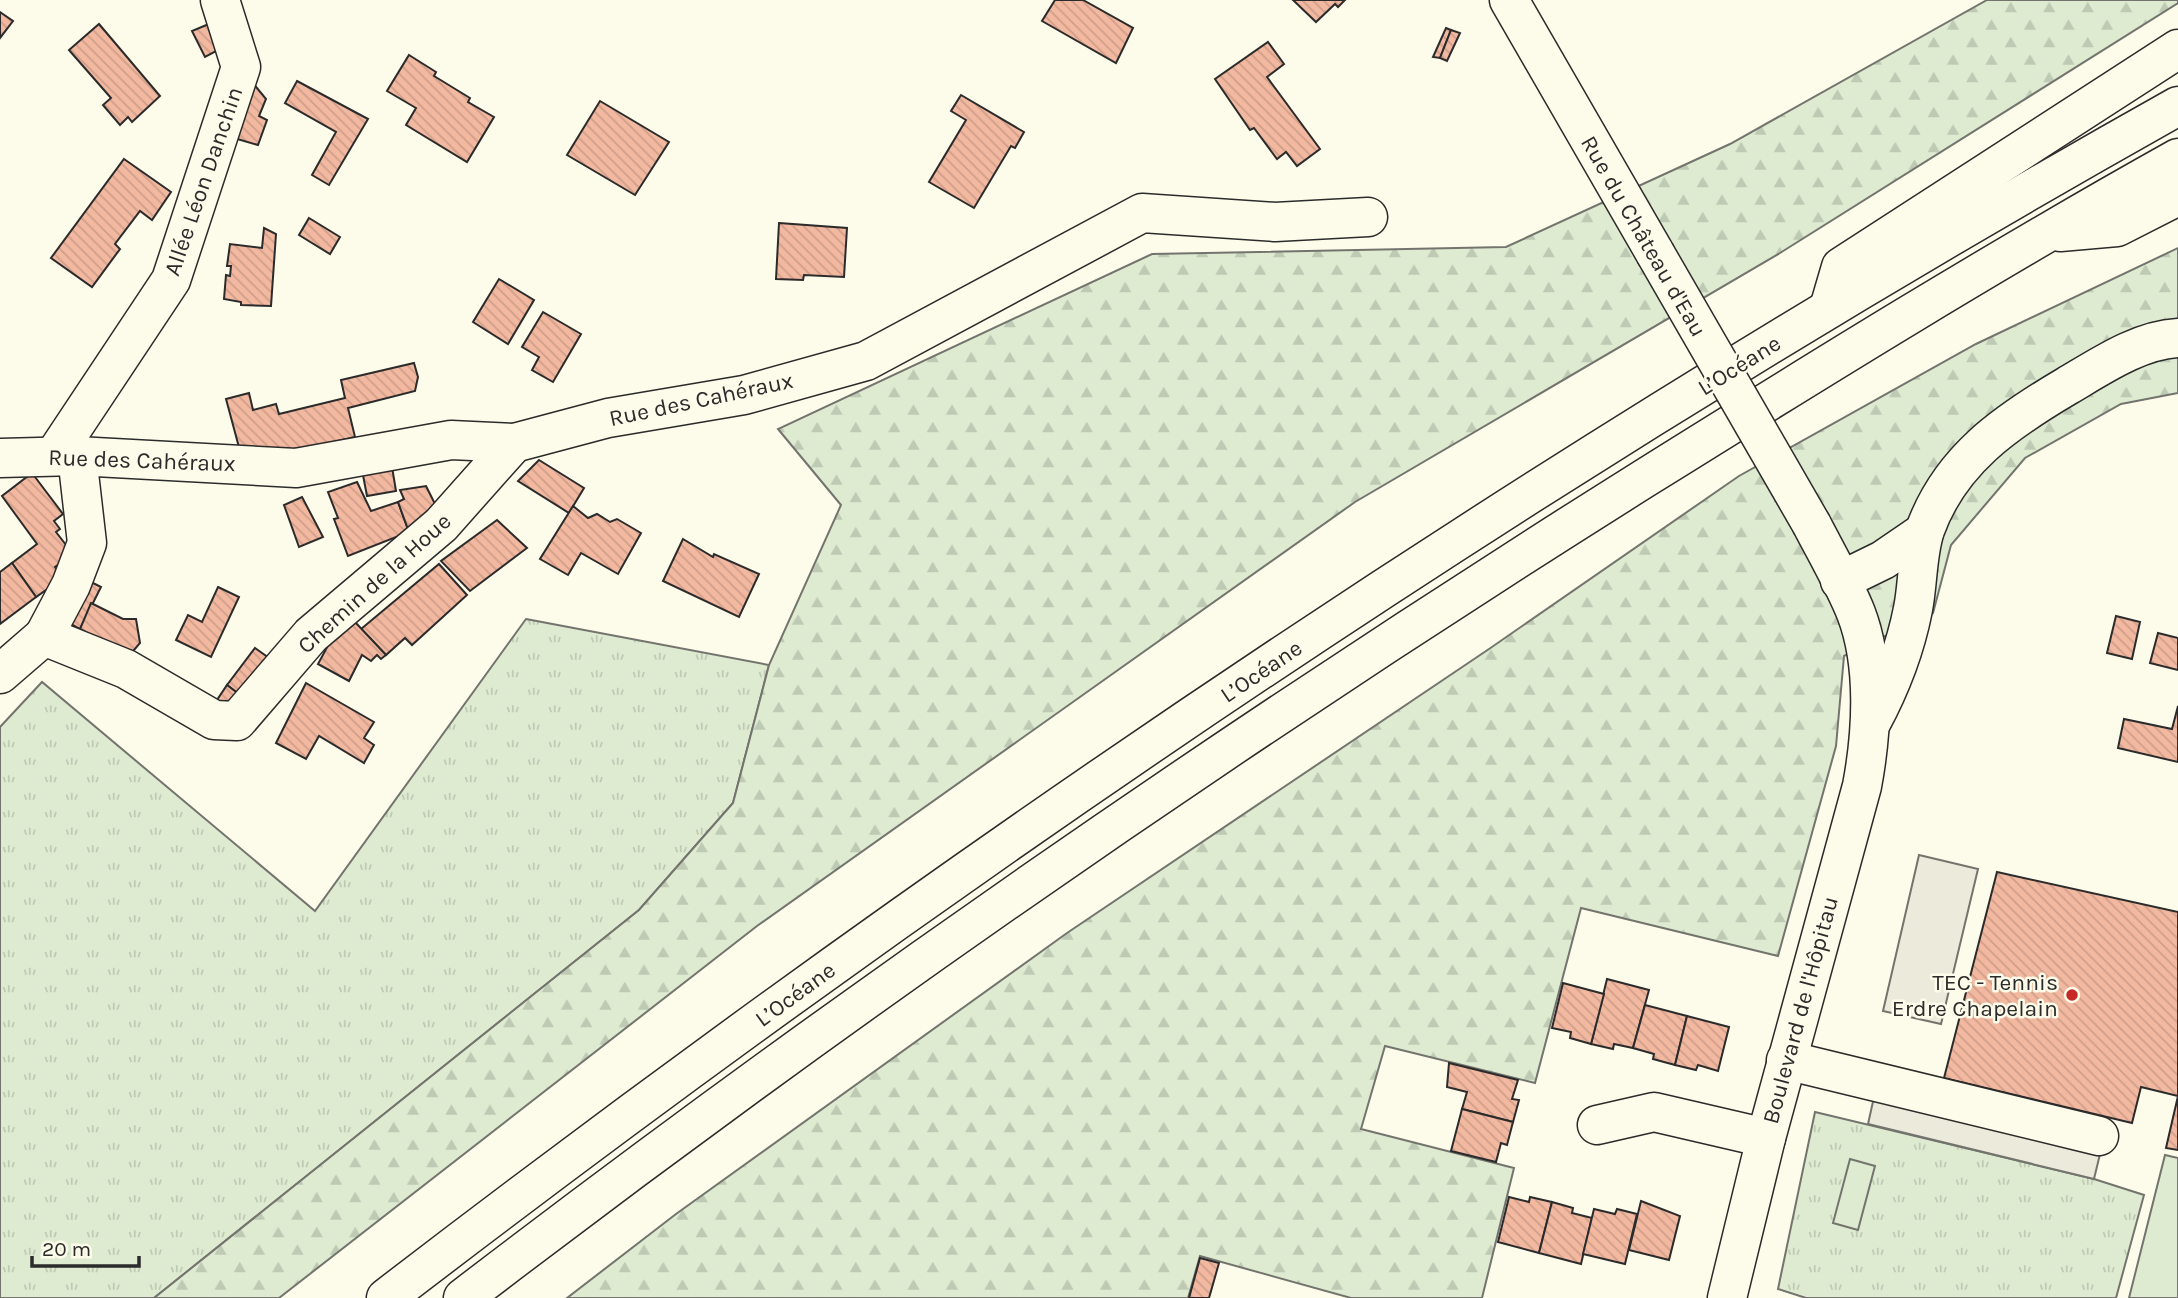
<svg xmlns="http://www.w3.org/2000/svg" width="2178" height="1298" font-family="Karla,sans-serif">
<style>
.grass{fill:url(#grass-tufts);stroke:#74746e;stroke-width:2}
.forest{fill:url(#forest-firs);stroke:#74746e;stroke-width:2}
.pitch{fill:#deebd1;stroke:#74746e;stroke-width:2}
.parking{fill:#eceadb;stroke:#74746e;stroke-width:2}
.building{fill:url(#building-back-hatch);stroke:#2b2b2b;stroke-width:2}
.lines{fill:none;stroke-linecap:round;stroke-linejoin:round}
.minor-casing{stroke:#2b2b2b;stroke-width:41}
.highway-casing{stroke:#2b2b2b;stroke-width:41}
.minor{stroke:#fdfbea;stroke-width:38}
.highway{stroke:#fdfbea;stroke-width:38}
.minor-bridge-casing{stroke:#2b2b2b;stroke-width:41;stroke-linecap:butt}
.minor-bridge{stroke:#fdfbea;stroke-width:38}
.poi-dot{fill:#c62828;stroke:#fdfbea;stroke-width:2.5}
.labels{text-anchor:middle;stroke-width:5;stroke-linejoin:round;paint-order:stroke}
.street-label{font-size:23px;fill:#2b2b2b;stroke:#fdfbea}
.poi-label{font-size:23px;fill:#2b2b2b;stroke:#fdfbea;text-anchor:end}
</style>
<defs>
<pattern id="grass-tufts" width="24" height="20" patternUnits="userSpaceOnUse" patternTransform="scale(1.75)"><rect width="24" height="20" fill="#deebd1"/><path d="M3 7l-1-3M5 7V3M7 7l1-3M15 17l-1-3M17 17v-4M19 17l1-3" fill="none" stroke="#bfcab4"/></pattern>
<pattern id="forest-firs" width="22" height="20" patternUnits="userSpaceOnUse" patternTransform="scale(1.75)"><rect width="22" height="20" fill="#deebd1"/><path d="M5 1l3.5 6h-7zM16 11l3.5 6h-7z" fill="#bfcab4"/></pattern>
<pattern id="building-back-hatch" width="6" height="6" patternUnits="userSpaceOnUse" patternTransform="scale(1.75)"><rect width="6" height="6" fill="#f2b8a0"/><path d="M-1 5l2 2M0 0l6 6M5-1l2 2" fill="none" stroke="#d09e8a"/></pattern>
</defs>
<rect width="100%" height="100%" fill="#fdfbea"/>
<g class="grass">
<path d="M 526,619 L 769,665 L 733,803 L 639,910 L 154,1298 L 0,1298 L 0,727 L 42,682 L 315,911 Z"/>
<path d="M 1815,1112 L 2094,1179 L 2144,1195 L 2116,1298 L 1806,1298 L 1778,1289 Z"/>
</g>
<g class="forest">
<path d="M 1987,0 L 2178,0 L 2178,3 L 1780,253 L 1355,502 L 757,926 L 279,1298 L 154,1298 L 639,910 L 733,803 L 769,665 L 841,505 L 778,429 L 1152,254 L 1506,247 L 1730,144 Z"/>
<path d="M 2178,248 L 2178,393 L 2121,404 L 2025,458 L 1951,545 L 1933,613 L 1844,656 L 1836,746 L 1778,956 L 1581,908 L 1535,1083 L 1385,1046 L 1361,1129 L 1514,1168 L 1482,1298 L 1351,1298 L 1200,1256 L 1188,1298 L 567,1298 L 676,1214 L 1067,933 L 1489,649 L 1739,476 L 1976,344 Z"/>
</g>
<g class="pitch">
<path d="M 2165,1155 L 2178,1158 L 2178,1298 L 2129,1298 Z"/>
<path d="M 1850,1159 L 1875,1166 L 1858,1230 L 1833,1223 Z"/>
</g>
<g class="parking">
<path d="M 1919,855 L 1978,869 L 1941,1024 L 1883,1011 Z"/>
<path d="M 1878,1079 L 2105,1133 L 2094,1179 L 1868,1124 Z"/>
</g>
<g class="building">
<path d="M 1055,0 L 1083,0 L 1133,28 L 1116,63 L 1042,21 Z"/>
<path d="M 1293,0 L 1345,0 L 1338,7 L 1335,4 L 1316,22 Z"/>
<path d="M 0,12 L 13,21 L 0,38 Z"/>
<path d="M 216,21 L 222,48 L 205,57 L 192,31 Z"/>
<path d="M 99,24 L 160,96 L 132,122 L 128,117 L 120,125 L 103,105 L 111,98 L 69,50 Z"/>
<path d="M 1446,28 L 1451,30 L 1440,58 L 1433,57 Z"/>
<path d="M 1451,30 L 1460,33 L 1447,61 L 1440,58 Z"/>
<path d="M 1268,42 L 1284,64 L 1267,77 L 1320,149 L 1297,166 L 1286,152 L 1277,159 L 1254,128 L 1250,130 L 1215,79 Z"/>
<path d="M 409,55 L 436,72 L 434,76 L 470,98 L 468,102 L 494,117 L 467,162 L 406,125 L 416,108 L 387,91 Z"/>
<path d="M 297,81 L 368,119 L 329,185 L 312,175 L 336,132 L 285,103 Z"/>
<path d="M 252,82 L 266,99 L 259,116 L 267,120 L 258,145 L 234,138 Z"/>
<path d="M 961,95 L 1024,132 L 1015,148 L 1011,146 L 974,208 L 929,182 L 966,120 L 951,111 Z"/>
<path d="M 600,101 L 669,142 L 635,195 L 567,155 Z"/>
<path d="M 124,159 L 171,192 L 152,220 L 140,211 L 115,244 L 120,249 L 92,287 L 51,258 Z"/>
<path d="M 309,218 L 340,237 L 330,254 L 299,235 Z"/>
<path d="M 779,223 L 847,228 L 844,277 L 804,275 L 803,280 L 776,279 Z"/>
<path d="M 264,228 L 276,234 L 271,306 L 241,305 L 241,302 L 224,299 L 226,275 L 230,276 L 231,266 L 227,266 L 230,244 L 262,248 Z"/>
<path d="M 499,279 L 534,300 L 508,344 L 473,322 Z"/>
<path d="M 543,312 L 581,334 L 553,382 L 532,370 L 539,357 L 522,347 Z"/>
<path d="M 414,363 L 418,377 L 415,391 L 348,408 L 355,437 L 291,452 L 240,451 L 226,399 L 249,393 L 253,410 L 276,404 L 279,414 L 345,398 L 341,380 Z"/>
<path d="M 539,460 L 584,488 L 569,513 L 518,481 Z"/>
<path d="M 392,467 L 396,491 L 367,496 L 362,470 Z"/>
<path d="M 32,473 L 63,514 L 54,521 L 60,529 L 56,532 L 73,554 L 55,567 L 63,578 L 36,597 L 12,563 L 37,544 L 2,496 Z"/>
<path d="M 357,482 L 371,511 L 398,502 L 409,532 L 348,556 L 334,519 L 338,518 L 328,492 Z"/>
<path d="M 426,486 L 439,512 L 409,532 L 398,502 L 404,499 L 400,490 Z"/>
<path d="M 302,497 L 323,537 L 299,547 L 284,505 Z"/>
<path d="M 573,506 L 588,518 L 597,514 L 610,522 L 617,519 L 641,533 L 618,574 L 581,553 L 568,575 L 540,559 Z"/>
<path d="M 497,520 L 527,548 L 470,591 L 441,561 Z"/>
<path d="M 683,539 L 713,557 L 714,554 L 759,574 L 739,617 L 663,581 Z"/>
<path d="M 12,563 L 36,597 L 0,624 L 0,572 Z"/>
<path d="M 439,564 L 467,595 L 412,645 L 405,638 L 386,655 L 361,629 Z"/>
<path d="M 87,580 L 101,587 L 80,629 L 66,621 Z"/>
<path d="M 218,587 L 239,597 L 211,657 L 176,640 L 188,615 L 202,622 Z"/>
<path d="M 91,603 L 123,619 L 136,619 L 140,643 L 129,656 L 80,629 Z"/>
<path d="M 2116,616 L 2140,622 L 2132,659 L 2107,653 Z"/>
<path d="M 355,622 L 386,655 L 381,659 L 377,655 L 371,661 L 362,655 L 349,681 L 318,664 L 332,638 L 335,640 Z"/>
<path d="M 2158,633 L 2178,638 L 2178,670 L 2150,663 Z"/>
<path d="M 255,648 L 276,663 L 244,698 L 227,685 Z"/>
<path d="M 306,683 L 374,722 L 364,738 L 374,745 L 364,763 L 319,736 L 306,759 L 276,743 Z"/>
<path d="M 227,685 L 244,698 L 235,710 L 217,700 Z"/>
<path d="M 2178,706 L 2178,762 L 2118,748 L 2124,719 L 2172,729 Z"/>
<path d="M 1997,872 L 2178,912 L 2178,1150 L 2166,1148 L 2178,1096 L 2141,1087 L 2132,1123 L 1944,1078 Z"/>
<path d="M 1607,979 L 1649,990 L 1633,1048 L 1614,1044 L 1613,1049 L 1591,1044 Z"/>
<path d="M 1563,983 L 1604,994 L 1591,1044 L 1570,1038 L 1571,1032 L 1552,1028 Z"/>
<path d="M 1645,1005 L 1687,1016 L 1675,1065 L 1653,1059 L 1654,1054 L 1633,1048 Z"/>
<path d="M 1687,1016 L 1729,1027 L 1718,1071 L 1698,1065 L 1696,1070 L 1675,1065 Z"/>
<path d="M 1449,1063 L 1518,1080 L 1512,1099 L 1519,1100 L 1513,1122 L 1462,1109 L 1467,1092 L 1447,1087 Z"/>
<path d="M 1462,1109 L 1513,1122 L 1507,1145 L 1501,1143 L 1496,1162 L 1451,1151 Z"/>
<path d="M 1509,1197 L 1529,1202 L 1530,1197 L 1552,1202 L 1539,1253 L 1498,1242 Z"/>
<path d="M 1641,1201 L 1680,1216 L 1669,1260 L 1629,1250 Z"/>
<path d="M 1552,1202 L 1573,1208 L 1572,1213 L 1592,1218 L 1581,1264 L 1539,1253 Z"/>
<path d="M 1594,1209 L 1615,1214 L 1617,1209 L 1637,1214 L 1625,1264 L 1583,1254 Z"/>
<path d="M 1200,1258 L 1219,1263 L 1209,1298 L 1189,1298 Z"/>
</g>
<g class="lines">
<g class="minor-casing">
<g id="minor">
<path d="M 1509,0 L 1655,253"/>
<path d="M 54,456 L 171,280 L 241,67 L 220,0"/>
<path d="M 0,458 L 77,456 L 296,468 L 451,440 L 514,443 L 608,418 L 744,395 L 866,361 L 1142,213 L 1275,222 L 1368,217"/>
<path d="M 1840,581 L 1883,560 L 1924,532"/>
<path d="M 44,636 L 71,585 L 87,543 L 77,456"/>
<path d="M 0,674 L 44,636 L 126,669 L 214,720 L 237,721 L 311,635 L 441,525 L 514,443"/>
<path d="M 1871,723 C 1891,686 1905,650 1913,609 C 1918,584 1917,554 1925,530 C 1950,460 2006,422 2067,386 C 2101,366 2139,340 2178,338"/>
<path d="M 1786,1060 L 2099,1136"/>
<path d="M 1597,1125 L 1654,1112 L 1766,1138"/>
<path d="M 1727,1298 L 1766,1138 L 1862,786 C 1872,733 1876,665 1856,613 C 1844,583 1827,554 1812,525"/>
</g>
</g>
<g class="highway-casing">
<g id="highway">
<path d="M 2060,232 L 2117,227 L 2178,196"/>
<path d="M 1829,308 L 1841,267 L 2178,49"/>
<path d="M 386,1298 C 955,861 1552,457 2178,106"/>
<path d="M 463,1298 C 844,1006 1239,733 1645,478 C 1821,368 1997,259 2178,158"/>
</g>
</g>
<use href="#minor" class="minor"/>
<use href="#highway" class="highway"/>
<g class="minor-bridge-casing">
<path id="minor-bridge" d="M 1655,253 L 1812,525"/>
</g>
<use href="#minor-bridge" class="minor-bridge"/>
</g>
<circle class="poi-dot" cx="2072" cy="995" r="7"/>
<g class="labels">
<g class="street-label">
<text transform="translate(203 181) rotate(-71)" y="8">Allée Léon Danchin</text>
<text transform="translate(1644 236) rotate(60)" y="8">Rue du Château d'Eau</text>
<text transform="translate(1739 365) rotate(-32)" y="8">L’Océane</text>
<text transform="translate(701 399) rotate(-12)" y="8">Rue des Cahéraux</text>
<text transform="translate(142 460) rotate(2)" y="8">Rue des Cahéraux</text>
<text transform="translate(374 583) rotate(-42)" y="8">Chemin de la Houe</text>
<text transform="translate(1261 671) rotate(-34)" y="8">L’Océane</text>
<text transform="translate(795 994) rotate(-36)" y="8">L’Océane</text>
<text transform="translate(1800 1010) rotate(-75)" y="8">Boulevard de l'Hôpitau</text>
</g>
<g class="poi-label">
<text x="2058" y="990">TEC - Tennis<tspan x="2058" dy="26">Erdre Chapelain</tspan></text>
</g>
</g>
<path d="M32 1256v10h107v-10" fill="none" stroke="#2b2b2b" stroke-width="3.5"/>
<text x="42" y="1256" font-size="21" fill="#2b2b2b" stroke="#fdfbea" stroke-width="5" paint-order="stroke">20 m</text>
</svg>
